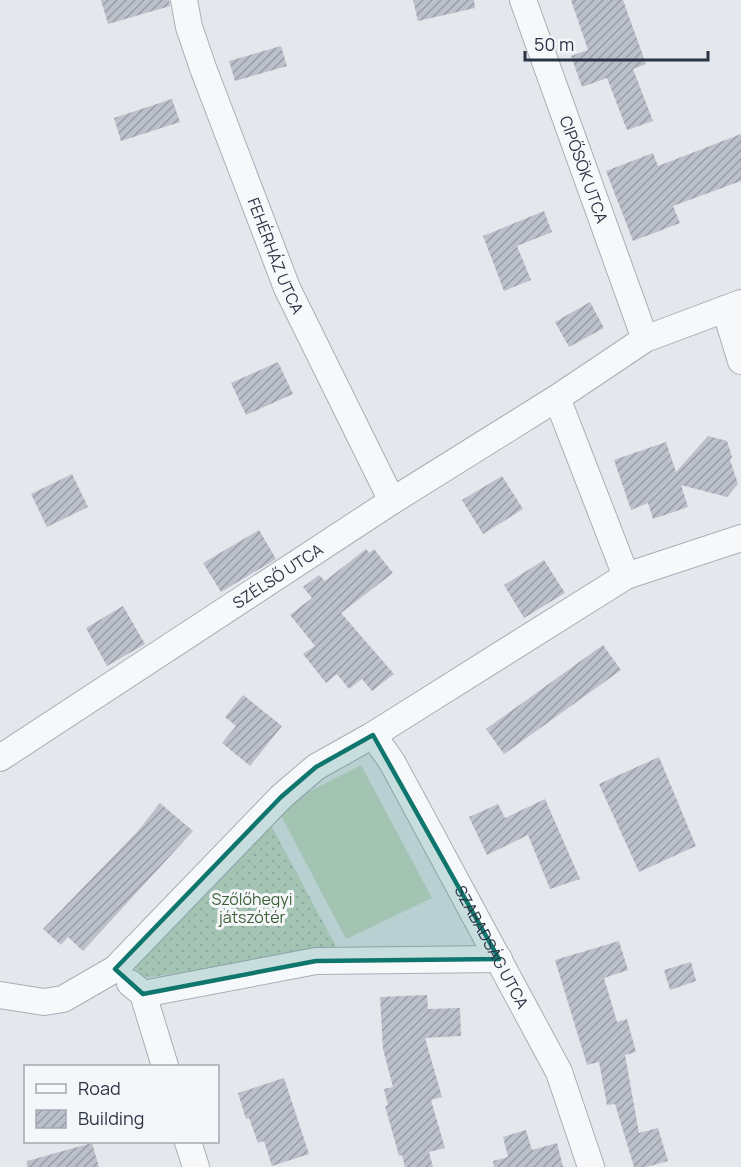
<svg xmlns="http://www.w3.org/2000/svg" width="741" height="1167" font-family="Manrope,sans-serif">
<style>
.grass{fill:url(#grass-dots)}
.pitch{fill:#c9d6c5}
.building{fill:url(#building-hatch)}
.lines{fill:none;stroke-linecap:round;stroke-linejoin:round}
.minor-casing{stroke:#a9aeb7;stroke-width:28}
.minor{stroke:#f7f8fa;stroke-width:26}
.marked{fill:#0f766e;fill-opacity:0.2;stroke:#0f766e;stroke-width:4.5;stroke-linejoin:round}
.labels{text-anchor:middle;stroke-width:6;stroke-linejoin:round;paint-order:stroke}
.street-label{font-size:16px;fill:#2b3445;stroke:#f4f6f9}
.park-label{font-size:16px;fill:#3f6138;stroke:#f4f6f9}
</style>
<defs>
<pattern id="grass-dots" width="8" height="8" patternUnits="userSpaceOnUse" patternTransform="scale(1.5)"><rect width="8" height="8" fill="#c9d6c5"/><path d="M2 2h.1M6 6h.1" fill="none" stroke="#adb8ab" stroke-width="1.8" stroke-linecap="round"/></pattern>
<pattern id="building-hatch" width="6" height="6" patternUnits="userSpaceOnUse" patternTransform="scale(1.5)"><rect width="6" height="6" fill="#bbc0ca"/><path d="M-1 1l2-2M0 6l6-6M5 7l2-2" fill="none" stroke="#989da6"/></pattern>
</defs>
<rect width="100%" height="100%" fill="#e4e7ec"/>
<path class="grass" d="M 265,814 L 338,950 L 143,978 L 129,959 Z"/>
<path class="pitch" d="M 361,765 L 432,898 L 346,939 L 277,808 Z"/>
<g class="building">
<path d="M 101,0 L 169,0 L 170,6 L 108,24 Z"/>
<path d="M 413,0 L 474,0 L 475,8 L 418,21 Z"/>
<path d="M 571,0 L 623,0 L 646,64 L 633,69 L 653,121 L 627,130 L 607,78 L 582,87 L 571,56 L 588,50 Z"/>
<path d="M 281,46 L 287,66 L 235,81 L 229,61 Z"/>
<path d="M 172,99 L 180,122 L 121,141 L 114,118 Z"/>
<path d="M 741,134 L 741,181 L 673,206 L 680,223 L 633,241 L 606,171 L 653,153 L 658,166 Z"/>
<path d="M 544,211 L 552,232 L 517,246 L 531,280 L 504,291 L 483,236 Z"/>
<path d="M 590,302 L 604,328 L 569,347 L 555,322 Z"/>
<path d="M 278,362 L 293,394 L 246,415 L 231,383 Z"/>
<path d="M 708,436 L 727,441 L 732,457 L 730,460 L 738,484 L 727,497 L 681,485 L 688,507 L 653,519 L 648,503 L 631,510 L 614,460 L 666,442 L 676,472 Z"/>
<path d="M 72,474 L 88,507 L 47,527 L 31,494 Z"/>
<path d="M 502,476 L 523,509 L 483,534 L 462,500 Z"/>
<path d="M 259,530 L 276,559 L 221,592 L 203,563 Z"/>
<path d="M 366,549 L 369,553 L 374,549 L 393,573 L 341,613 L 394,674 L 372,691 L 362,679 L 349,689 L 337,674 L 326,683 L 303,654 L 315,646 L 290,615 L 312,598 L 303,587 L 319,575 L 325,581 Z"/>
<path d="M 544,560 L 565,593 L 524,618 L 504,585 Z"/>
<path d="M 123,606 L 145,644 L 107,666 L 86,628 Z"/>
<path d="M 603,645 L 621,670 L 504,754 L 486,729 Z"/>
<path d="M 243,695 L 282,726 L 250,766 L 222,743 L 236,726 L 225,717 Z"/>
<path d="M 659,757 L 696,846 L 639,872 L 599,784 Z"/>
<path d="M 545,799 L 580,879 L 550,889 L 528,835 L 487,855 L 469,817 L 498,804 L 505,818 Z"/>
<path d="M 160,803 L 193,831 L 83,951 L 68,937 L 61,945 L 43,929 L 138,831 Z"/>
<path d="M 619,941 L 628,970 L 604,978 L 617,1022 L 627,1019 L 636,1052 L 625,1055 L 639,1133 L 658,1128 L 668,1161 L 646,1167 L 634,1167 L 615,1104 L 607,1105 L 599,1062 L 587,1065 L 555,960 Z"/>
<path d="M 691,962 L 696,981 L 670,990 L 664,970 Z"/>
<path d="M 427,995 L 428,1009 L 460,1008 L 461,1036 L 425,1038 L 442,1097 L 431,1100 L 445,1148 L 429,1152 L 433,1167 L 405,1167 L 402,1155 L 399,1156 L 385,1106 L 388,1105 L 384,1089 L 393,1087 L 383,1049 L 380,997 Z"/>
<path d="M 284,1078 L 309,1154 L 272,1166 L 264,1141 L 258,1143 L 249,1118 L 246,1119 L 238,1093 Z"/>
<path d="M 526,1130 L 532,1150 L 557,1143 L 563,1167 L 494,1167 L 493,1161 L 508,1157 L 503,1137 Z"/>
<path d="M 92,1143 L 99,1167 L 27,1167 L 27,1161 Z"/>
</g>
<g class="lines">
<g class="minor-casing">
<g id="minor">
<path id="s1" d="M 184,0 L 189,27 L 203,68 L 287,288 L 392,501"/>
<path id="s2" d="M 523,0 L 645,339"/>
<path d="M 725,309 L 741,361"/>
<path d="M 557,398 L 626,576"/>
<path id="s3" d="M 373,735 L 392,762 L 559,1072 L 591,1167"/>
<path id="s4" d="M 0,758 L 392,501 L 557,398 L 645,339 L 741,303"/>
<path d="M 130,983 L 143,994 L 165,1066"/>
<path d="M 143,994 L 316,961 L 499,959"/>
<path d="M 0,995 L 44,1002 L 63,999 L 115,969 L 281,797 L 316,767 L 373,735 L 626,576 L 741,538"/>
<path d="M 188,1142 L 196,1167"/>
</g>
</g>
<use href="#minor" class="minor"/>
</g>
<path class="marked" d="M 373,735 L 499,959 L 316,961 L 143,994 L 115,969 L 281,797 L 316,767 Z"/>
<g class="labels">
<g class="street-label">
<text dy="6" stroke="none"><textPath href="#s2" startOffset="180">CIPŐSÖK UTCA</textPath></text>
<text dy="6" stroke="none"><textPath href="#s1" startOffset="272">FEHÉRHÁZ UTCA</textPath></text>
<text dy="6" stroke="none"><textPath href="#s4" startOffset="332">SZÉLSŐ UTCA</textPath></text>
<text dy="6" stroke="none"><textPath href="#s3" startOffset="243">SZABADSÁG UTCA</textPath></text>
</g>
<g class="park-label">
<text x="252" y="905">Szőlőhegyi<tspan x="252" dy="18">játszótér</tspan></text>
</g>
</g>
<rect x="24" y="1065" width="195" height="78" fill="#f4f6f9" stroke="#a4a8b1" stroke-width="1.5"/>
<rect x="36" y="1084" width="30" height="9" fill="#f7f8fa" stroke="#a4a8b1" stroke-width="1.5"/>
<text x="78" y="1095" font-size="18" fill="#2b3445">Road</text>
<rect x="36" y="1110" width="30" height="18" fill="url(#building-hatch)" stroke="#a4a8b1" stroke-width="1.5"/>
<text x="78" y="1125" font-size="18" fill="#2b3445">Building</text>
<path d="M525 51v9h183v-9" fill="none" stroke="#2b3445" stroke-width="3"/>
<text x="534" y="51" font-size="18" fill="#2b3445" stroke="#f4f6f9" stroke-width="4.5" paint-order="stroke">50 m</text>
</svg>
